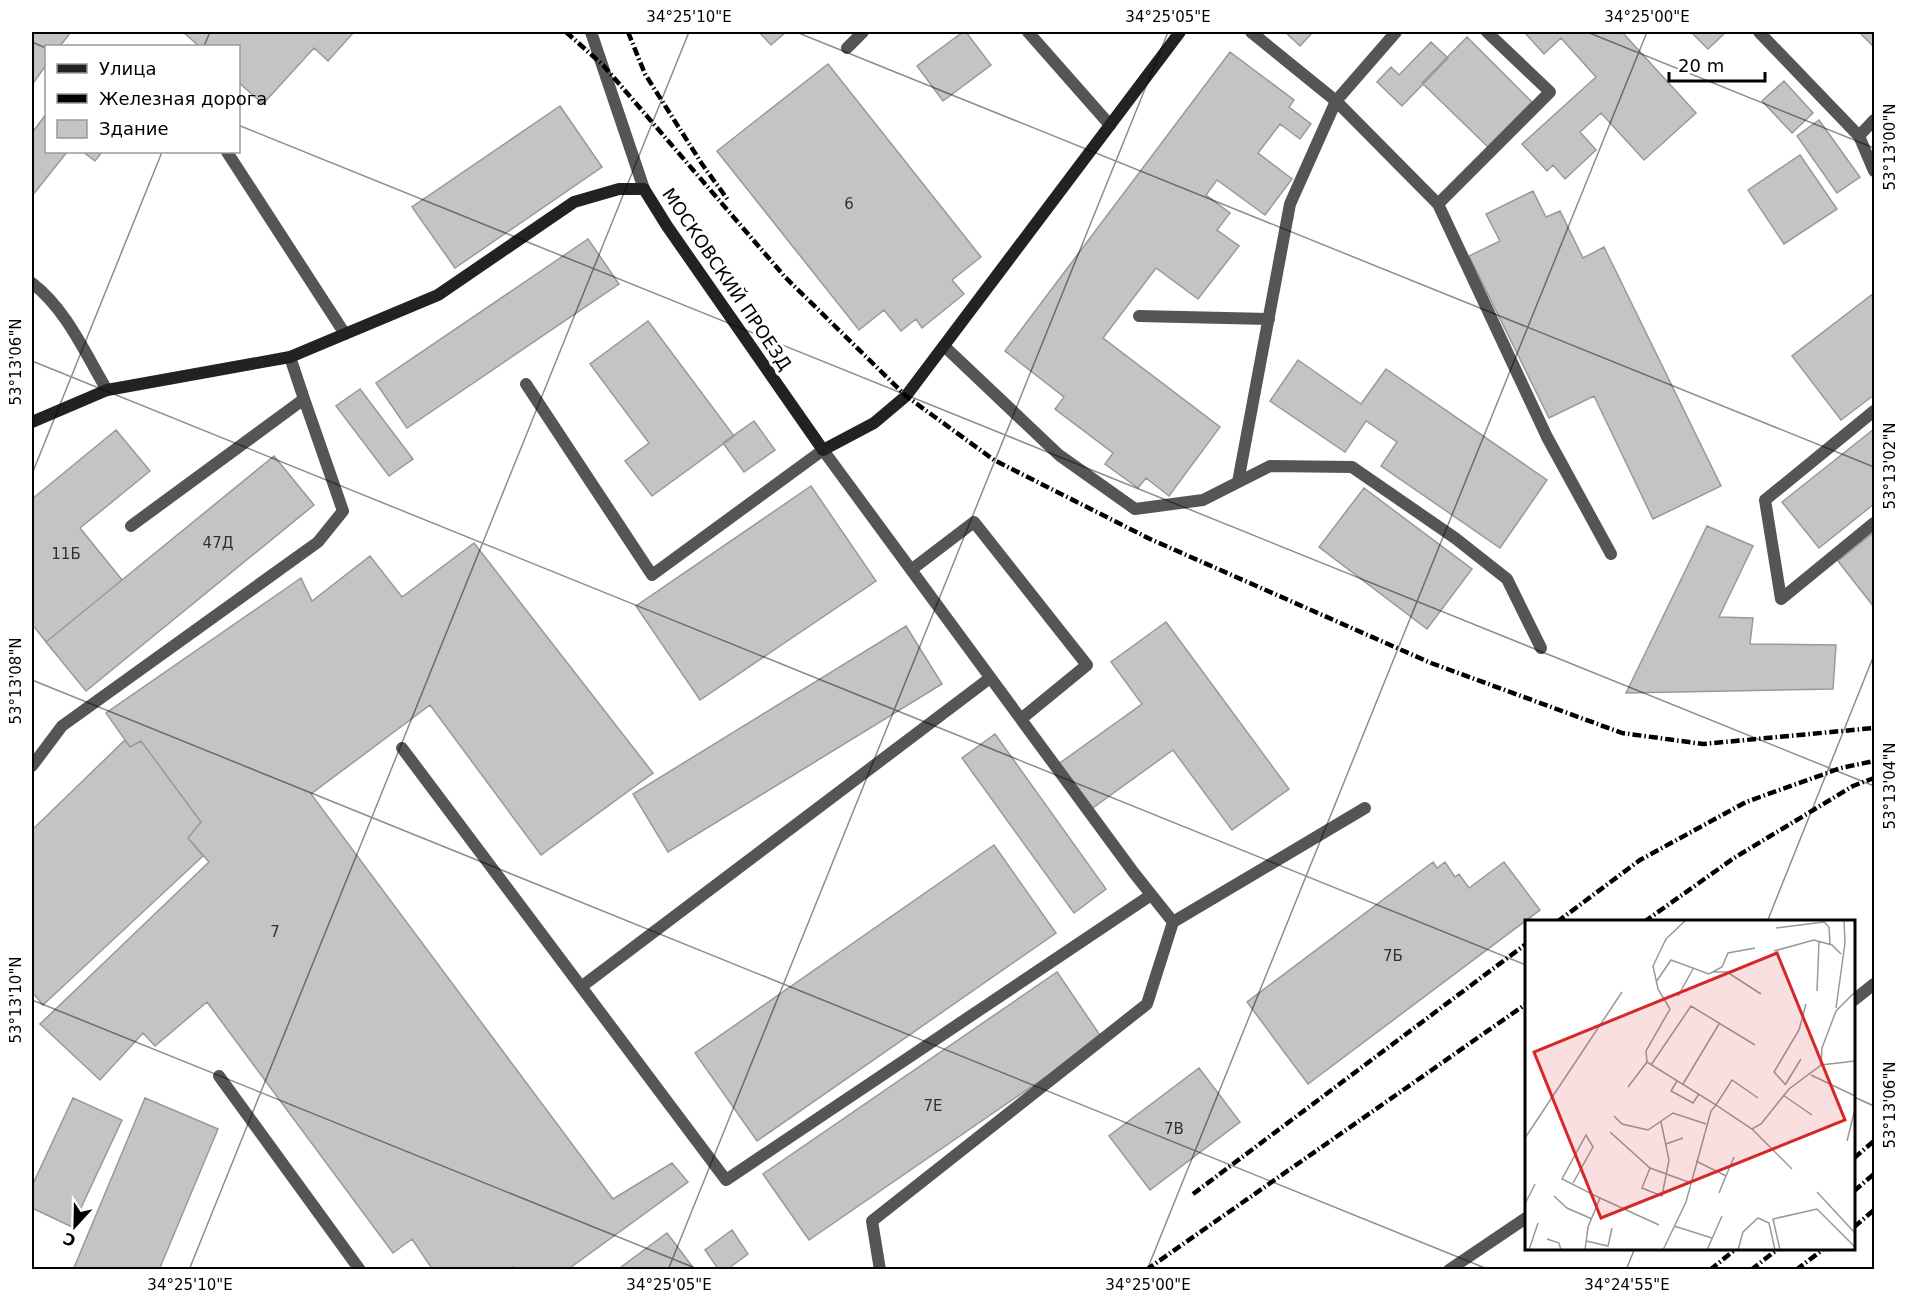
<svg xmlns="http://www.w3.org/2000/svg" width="1906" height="1301" font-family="'DejaVu Sans',sans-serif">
<rect width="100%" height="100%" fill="#fff"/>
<path fill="#c4c4c4" stroke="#999" stroke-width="1.5" d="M32,32h39l-11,14h-14v19l-14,20z
M183,32h171l-26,29 -14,-13 -51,56 -25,-22v-36h-39z
M759,32h27l-15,13z
M963,32h3l25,33 -48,36 -26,-35z
M1285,32h28l-13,14z
M1524,32h98l74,81 -52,47 -43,-47 -21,19 16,18 -31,29 -12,-14 -6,6 -25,-27 74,-67 -35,-39 -17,16z
M1691,32h35l-18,17z
M1859,32h15v15z
M1467,37l65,65 -44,45 -66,-64z
M1431,42l17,16 -46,48 -25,-24 14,-15 8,8z
M1230,52l64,48 -5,7 22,17 -11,15 -20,-15 -22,29 34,26 -27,36 -48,-35 -11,15 24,18 -13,17 22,16 -41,53 -42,-31 -53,70 117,89 -51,69 -23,-18 -8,10 -33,-24 8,-11 -58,-44 9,-12 -59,-46z
M828,64l153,193 -29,23 12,14 -42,34 -6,-9 -15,12 -17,-21 -25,20 -142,-179z
M1784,81l29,32 -21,20 -30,-32z
M560,106l42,61 -147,101 -43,-61z
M46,114v38h21l-35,44v-63z
M1819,120l41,57 -23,16 -40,-57z
M83,152h19l-7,9z
M1800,155l37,54 -53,35 -36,-54z
M1533,191l13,26 14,-6 23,47 21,-11 117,239 -68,33 -59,-123 -45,22 -80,-162 31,-15 -14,-27z
M588,239l31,45 -212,144 -31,-45z
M1874,293v102l-33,25 -49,-64z
M648,321l86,115 -82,60 -27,-35 24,-18 -59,-79z
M1298,360l63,44 25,-35 161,111 -47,68 -119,-82 16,-24 -31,-21 -21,31 -75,-51z
M360,389l53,70 -24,17 -53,-70z
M754,421l21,29 -31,22 -21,-29z
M1874,429v75l-55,44 -37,-46z
M116,430l34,41 -70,57 42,52 -76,62 -14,-18v-125z
M274,456l40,49 -228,186 -40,-49z
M811,486l65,95 -176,119 -64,-94z
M1364,488l108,81 -45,60 -108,-82z
M1707,526l46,20 -34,71 34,1 -3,26 86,1 -3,44 -207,4z
M1874,532v75l-36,-46z
M474,543l179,230 -112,82 -111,-150 -119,89 302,405 59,-36 16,19 -121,88h-53l-1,-3 -4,3h-76l-21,-31 -19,14 -186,-251 -52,44 -12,-13 -43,47 -60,-56 169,-162 -21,-24 13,-16 -60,-81 -11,6 -24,-34 195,-135 11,23 58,-45 32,41z
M1166,622l123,167 -57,41 -59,-80 -83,60 -33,-45 85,-61 -31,-42z
M906,626l36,58 -274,168 -35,-58z
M995,734l111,155 -32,24 -112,-155z
M125,740l5,7 11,-6 60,81 -13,16 15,18 -160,149 -11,-13v-162z
M994,845l62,88 -299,208 -62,-88z
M1433,862l4,6 8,-6 10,15 4,-3 10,14 35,-26 36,48 -232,174 -61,-82z
M1057,972l45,66 -293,202 -46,-66z
M1199,1068l41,54 -90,68 -41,-54z
M73,1098l49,22 -50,107 -40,-19v-22z
M145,1098l73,31 -59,141h-86z
M732,1230l16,24 -22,16h-7l-14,-20z
M667,1233l28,37h-78z"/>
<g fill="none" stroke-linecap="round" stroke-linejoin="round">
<path stroke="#555" stroke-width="12" d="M591,32l53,157
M1028,32l82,93
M1251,32l85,69 102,103 109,233 64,117
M1759,32l100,104
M847,48l16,-16
M1874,120l-15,16 15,35
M227,152l118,182
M1438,204l112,-112 -63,-60
M32,283c34,26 53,70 75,107
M1139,316l130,3
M944,346l115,109 76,54 68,-9 67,-34 82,1 103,71 52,41 34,69
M526,384l126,191 171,-125 311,423 39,49 192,-114
M1874,411l-109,89 16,99 93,-76
M1238,482l52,-278 46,-103 60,-69
M131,526l173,-127 -14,-42
M911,570l63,-48 113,143 -66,54
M402,748l324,432 425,-285
M32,766l30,-40 256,-184 25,-31 -39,-112
M581,987l409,-309
M1854,1000l20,-16
M219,1076l141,194
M880,1270l-8,-49 275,-217 26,-82
M1449,1270l77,-52"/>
<path stroke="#222" stroke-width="12" d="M32,422l75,-32 183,-33 148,-62 136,-93 45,-13h25l23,37 156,224 51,-27 32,-27 274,-364"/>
<path stroke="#000" stroke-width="4.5" stroke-dasharray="9 3 1.5 3" stroke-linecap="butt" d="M566,32l37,33 182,212 121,119 88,64 156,79 281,124 191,70 81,11 171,-16
M628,32l17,42 57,90 26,36
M1557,922l83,-62 106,-58 95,-34 33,-7
M1644,922l90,-64 119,-72 21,-8
M1854,1158l20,-17
M1854,1191l20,-17
M1193,1194l333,-250
M1854,1227l20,-17
M1146,1270l380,-266
M1710,1270l27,-22
M1751,1270l28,-22
M1796,1270l29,-22"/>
</g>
<path fill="none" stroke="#000" stroke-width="1.5" stroke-opacity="0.45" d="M796,32l1078,435M1587,32l287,116M32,42l14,6M204,46l6,-14M238,125l1636,661M32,361l1494,604M32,474l130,-322M32,680l1458,590M1767,922l107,-267M32,1000l668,270M1854,1097l20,9M189,1270l500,-1238M668,1270l500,-1238M1147,1270l500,-1238M1626,1270l9,-22"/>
<g text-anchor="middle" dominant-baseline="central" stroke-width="6" stroke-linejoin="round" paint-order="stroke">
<g font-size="15" fill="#313131">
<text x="849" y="204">6</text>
<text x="218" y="543">47Д</text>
<text x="66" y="554">11Б</text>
<text x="275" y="932">7</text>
<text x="1393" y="956">7Б</text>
<text x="933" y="1106">7Е</text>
<text x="1174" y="1129">7В</text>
</g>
<g font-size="18" fill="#000" stroke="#fff">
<text transform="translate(727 279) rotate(56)">МОСКОВСКИЙ ПРОЕЗД</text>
</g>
</g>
<g transform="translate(1525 920)">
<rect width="330" height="330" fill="#fff"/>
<path fill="none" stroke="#999" stroke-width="1.5" d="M251,8l48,-6 5,5 1,17M249,31l40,-11 18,5 9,9M188,52h14l34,22M131,62l15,-22 38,14 13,-7 6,-14 27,-5M292,71l2,-50M153,76l15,-27M311,88l9,-65 -1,-23M122,142l-1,-11 24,-42 -12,-20 -5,-23 13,-27 20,-19M126,145l40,-59 64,39M296,145l34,-4M286,155l44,21M152,161l-6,10 22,12 6,-9M158,164l36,-60M260,164l-11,-12 25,-42 7,-26M260,165l16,-26M103,167l19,-25 69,43 16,-25 26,18M258,175l29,20M89,196l8,8 26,6 25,-17 33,11M227,209l40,40M85,212l40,36 41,15M0,218l97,-146M322,221l8,-32M141,224l17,-6M171,241l30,15 8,-19M125,248l-8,20 20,8 7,-36 -8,-38M48,263l20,-36 -7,-12 -24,44 38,19 -12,29 -3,23M292,272l38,41M194,273l7,-17M29,276l13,12 25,11M75,278l59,27M0,284l10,-20M149,306l38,12M22,319l12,4 2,7M61,321l22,5 4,-18M4,330l9,-27M138,330l23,-48 25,-91 5,-6 36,24 9,-5 28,-35 32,-24 1,-17 14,-37 19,-19M182,330l15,-34M213,330l5,-18 15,-14 11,5 6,27M255,330l-7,-31 44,-10 38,38"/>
<path fill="#d62828" fill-opacity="0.15" stroke="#d62828" stroke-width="3" d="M252,33l68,167 -244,98 -67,-166z"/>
<rect width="330" height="330" fill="none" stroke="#000" stroke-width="3"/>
</g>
<rect width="1906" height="1301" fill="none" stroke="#ffffff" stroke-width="66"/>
<rect x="45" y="45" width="195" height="108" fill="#ffffff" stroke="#999999" stroke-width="1.5"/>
<rect x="57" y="64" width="30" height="9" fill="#222222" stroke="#999999" stroke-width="1.5"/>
<text x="99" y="75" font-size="18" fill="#000000">Улица</text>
<rect x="57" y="94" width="30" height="9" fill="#000000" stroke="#999999" stroke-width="1.5"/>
<text x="99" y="105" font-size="18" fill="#000000">Железная дорога</text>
<rect x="57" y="120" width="30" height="18" fill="#c4c4c4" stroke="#999999" stroke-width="1.5"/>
<text x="99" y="135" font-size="18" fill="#000000">Здание</text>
<g transform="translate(75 1226) rotate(202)" stroke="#ffffff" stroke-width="4.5" paint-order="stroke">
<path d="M0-4.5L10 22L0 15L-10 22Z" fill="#000000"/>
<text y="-9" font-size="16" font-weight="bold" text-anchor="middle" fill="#000000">С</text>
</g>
<path d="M1669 72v9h96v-9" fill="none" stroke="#000000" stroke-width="3"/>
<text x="1678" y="72" font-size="18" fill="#000000" stroke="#ffffff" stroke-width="4.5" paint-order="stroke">20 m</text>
<rect x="33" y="33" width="1840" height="1235" fill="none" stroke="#000" stroke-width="2"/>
<g font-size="15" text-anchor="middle" fill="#000">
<text x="689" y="22">34°25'10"E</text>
<text x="1168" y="22">34°25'05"E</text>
<text x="1647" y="22">34°25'00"E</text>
<text transform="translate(1890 147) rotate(-90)" y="5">53°13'00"N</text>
<text transform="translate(16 362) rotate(-90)" y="5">53°13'06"N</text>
<text transform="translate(1890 466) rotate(-90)" y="5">53°13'02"N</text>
<text transform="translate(16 681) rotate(-90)" y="5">53°13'08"N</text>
<text transform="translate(1890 786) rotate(-90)" y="5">53°13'04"N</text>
<text transform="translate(16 1000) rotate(-90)" y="5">53°13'10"N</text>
<text transform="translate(1890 1105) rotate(-90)" y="5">53°13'06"N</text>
<text x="190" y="1290">34°25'10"E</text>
<text x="669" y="1290">34°25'05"E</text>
<text x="1148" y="1290">34°25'00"E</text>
<text x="1627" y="1290">34°24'55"E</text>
</g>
</svg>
